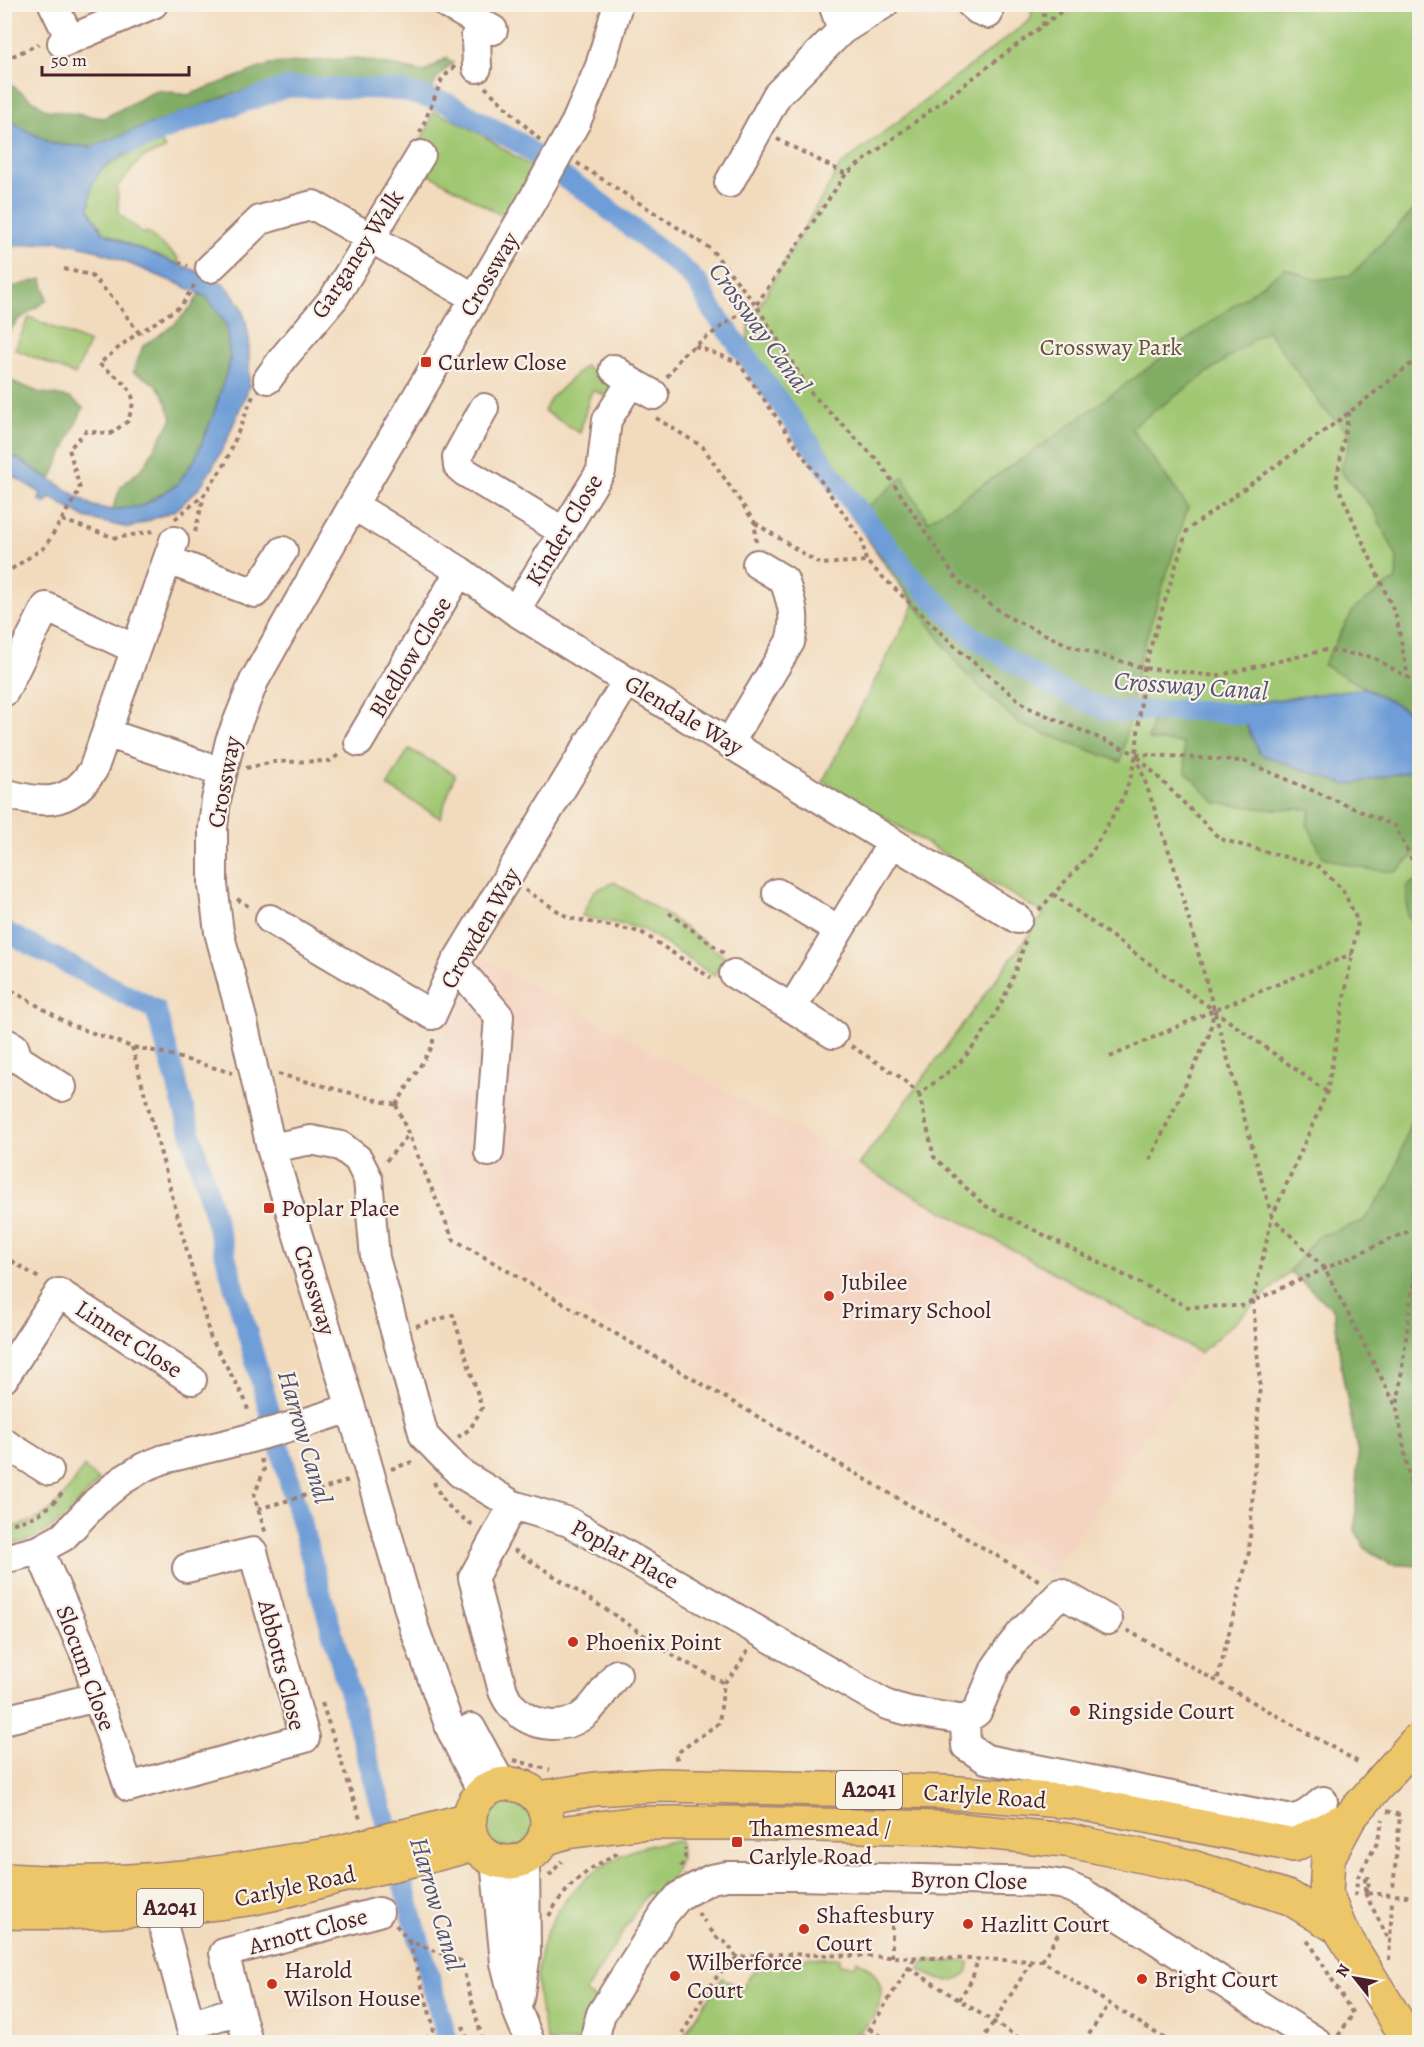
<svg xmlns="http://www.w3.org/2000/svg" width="1424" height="2047" font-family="Alegreya,serif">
<rect width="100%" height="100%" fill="#f7f3e8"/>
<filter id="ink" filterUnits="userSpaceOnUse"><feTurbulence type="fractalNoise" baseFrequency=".0167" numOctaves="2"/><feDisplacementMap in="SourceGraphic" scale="12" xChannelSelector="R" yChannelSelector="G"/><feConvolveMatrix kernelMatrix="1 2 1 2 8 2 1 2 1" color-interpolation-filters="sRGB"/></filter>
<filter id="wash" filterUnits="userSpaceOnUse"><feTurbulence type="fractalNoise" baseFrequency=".008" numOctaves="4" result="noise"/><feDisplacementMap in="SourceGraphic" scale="24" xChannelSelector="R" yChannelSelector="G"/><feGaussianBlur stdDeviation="1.35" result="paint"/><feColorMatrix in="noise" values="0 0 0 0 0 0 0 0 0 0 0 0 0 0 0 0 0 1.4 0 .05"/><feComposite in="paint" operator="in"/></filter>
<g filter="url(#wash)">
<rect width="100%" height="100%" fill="#f2dbbd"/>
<path fill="#f4d3c0" d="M480,956l720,397 -149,223 -590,-337 -46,-146 29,-51 3,-30z"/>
<path fill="#a0c772" stroke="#75734e" stroke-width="1.5" d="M1032,5h387v1561l-29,-2 -25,-16 -10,-18 3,-76 -16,-82 -8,-62 -44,-38 -90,81 -341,-188 185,-251 -221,-133 91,-176 -168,-239 3,-43 91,-157 191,-147z
M433,112c36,11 69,36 101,57l-28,49 -84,-48 -5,-23 10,-18z
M161,142l5,7 -24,9 -25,29 2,27 25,20 3,-2 32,27 -2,5 -45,-18 -29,-14 -14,-23 3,-25 10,-15 23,-14z
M29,317l60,26 -14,32 -60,-26z
M585,366l20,13 6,8 -3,10 -15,-7 -4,8 -9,35 -36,-22 7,-13z
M409,749l46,25 -15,44 -53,-32z
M614,882l56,35 55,40 -11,19 -71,-47 -61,-13 12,-25z
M84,1467l15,14 -34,37 -19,13 -11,7 -30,8v-19c42,-3 58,-28 79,-60z
M486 1826a23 23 0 1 1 46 0a23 23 0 1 1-46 0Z
M680,1841l1,16 -7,18 -14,24 -12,-7 -63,100 11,8 -12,42h-36c-7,-25 -14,-55 -9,-82 12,-67 74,-117 141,-119z
M784,1957l55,1v6l16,2 2,-6c44,24 22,67 -16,82h-157l2,-10 36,-55 19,13c9,-18 22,-29 43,-33z
M925,1960l44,2 -1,9c-16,17 -32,9 -49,-2z"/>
<path fill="#80ac64" stroke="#656648" stroke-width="1.5" d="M356,58l68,14 23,-14 6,5 -15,14 -9,18 -43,-13 -95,-3 -59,15 -141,53 -39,-3 -36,-19 -11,-19v-32l2,-1 3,11 37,26 57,8 53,-28 31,5 83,-31z
M1415,209h4v508l-96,-52 31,-56 42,-30 1,-21 -22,-46 -35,-42 12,-34 -28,-27 -57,-79 -136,98 57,79 -48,150 -19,105 -102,-38 -57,-54 -108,-151 49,-42 25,44 113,-75 244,-178 31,12 35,-5z
M42,279l5,21 -30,21 -12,17v-49z
M199,294l8,3 19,28 4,36 -17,55 -18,43 -18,26 -35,21 -30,4 9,-23 23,-21 28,-47c-9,-28 -11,-35 -39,-47l10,-26 32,-22 17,-18z
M4,378l34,14 32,6 13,10 -32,71 -46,-28z
M1156,704l81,1 23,49 87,31 72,-16v80l-21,22c-27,1 -50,-6 -75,-14l-16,-33 4,-15h-46l-49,-6 -30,-31 -3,-29 -35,-3z
M1419,879v55l-12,-19v-29z
M1419,1095v471l-29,-2 -25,-16 -10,-18 3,-76 -16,-82 -8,-62 -44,-39 27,-34 46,-16 28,-38z"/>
<path fill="#6e9dd7" stroke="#5c5e81" stroke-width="1.5" d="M4,106l12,19 36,19 39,3 62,-24 8,19 -36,13 -23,14 -10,15 -3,25 14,23 29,14 82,32 14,10 13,18 5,16 3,18v47l-24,57 -13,24 -13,20 -23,22 -47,18 -44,-10 -35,-21 -5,7 -6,-4 2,-7 -36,-22v-20l88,55 19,4 30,-4 35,-21 18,-26 18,-43 17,-55 -4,-36 -19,-28 -26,-12 -90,-37 -33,-7 -44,5 -9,4z
M1365,688l54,29v52l-72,16 -87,-31 -23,-49z"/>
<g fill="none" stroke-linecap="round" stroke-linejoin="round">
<path stroke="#6e9dd7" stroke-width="21" d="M130,144l47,-19 111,-38 91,2 24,2 44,12 74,41 46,36 20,12 100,80 12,13 13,24 140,193 60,75 57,57 80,51 57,25 13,2 71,-2 78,6
M4,931l152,79 292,1032"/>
</g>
</g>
<g filter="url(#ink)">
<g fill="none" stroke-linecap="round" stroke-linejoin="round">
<defs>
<path id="minor" d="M53,4l17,35
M447,4l46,26
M971,4l7,6 10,4
M842,30l42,-26
M62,43l91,-39
M477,68l-1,-33 5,-12
M576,122l24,-56 18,-62
M729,183l48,-88 65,-65 -9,-26
M210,268l50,-48 53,-15 162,93
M268,379l16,-22 50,-59 87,-143
M631,382l23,13
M484,408l-27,49 1,9 7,6 99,60
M353,505l107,66 55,40 112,70 391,238
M168,560l87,33 28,-42
M515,611l86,-140 6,-51 24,-38 -17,-13
M4,692l42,-85 89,42
M106,733l116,39
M359,742l101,-171
M730,742l60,-100c7,-24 2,-39 -6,-62l-27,-16
M4,793c38,11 65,14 89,-23l81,-229
M777,893l62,37
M270,919l162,96 23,-51 172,-283
M455,964l44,52 -10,136
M734,974l58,34
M833,1034l-41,-26 100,-165
M4,1042l10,5 4,12 44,28
M271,1148l40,-8 30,6 17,13 10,20 7,79 49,178 36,37 53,32 56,17 318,183 22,6 56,9 12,-8 19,-45 14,-20 12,-15 39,-39 47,27
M4,1378l55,-85 133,87
M307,1422l44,-14
M4,1443l45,28
M513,1505l-40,73 30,113c3,6 5,12 10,16 19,21 54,25 75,4 11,-11 19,-25 29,-37
M39,1550l48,109 10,38 32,90 176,-49 -52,-186 -66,16
M4,1559l35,-9 24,-13 33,-35 25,-21 23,-14 20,-8 79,-19
M4,1720l93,-23
M965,1720l1,26 20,13 301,60c16,1 25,-9 36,-18
M471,1728l31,57
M483,1794l-32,-64 -36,-100 -64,-222 -80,-260 -28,-126 -24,-90 -6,-47v-57l3,-28 14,-59 24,-60 99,-176 179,-304
M495,1860l10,103 12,47 13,32
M159,1910l36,132
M519,1999l7,-45 -1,-95
M239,2010l9,32
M190,2025l49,-15 -15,-57 155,-41
M595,2042l2,-14 4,-14 63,-100 15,-18 32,-17 16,-3h69l248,6 20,3 19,8 234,149"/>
<path id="major" d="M469 1823a39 39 0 1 1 78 0a39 39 0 1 1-78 0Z
M539,1798l56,-9 65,-4 286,7 129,10 219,43 56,-28
M408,1835l62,-16
M544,1839l22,-7 72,-9h96l206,5 126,12 123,26 101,32 50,31
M417,1859l58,-15
M4,1880c60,4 119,3 179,-3 50,-5 99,-15 149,-23
M4,1912c83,2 163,-1 244,-13 29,-5 57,-14 85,-21
M1340,1929l-14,-35 2,-36 22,-41"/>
</defs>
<use href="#minor" stroke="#9e7d74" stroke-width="32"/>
<use href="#major" stroke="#9e7d74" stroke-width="36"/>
<path stroke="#9e7d74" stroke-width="4" stroke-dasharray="4.5 4.5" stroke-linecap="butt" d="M1043,26l2,-22
M4,60l35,-16
M485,87l55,53
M420,133l22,-54 13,-13
M777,139l69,35
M577,163l134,86 45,56 56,89 68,69 77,117 51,37 62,29 74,22 72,8 110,-26 46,7 48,27
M178,262l10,4
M64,269l27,6 23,24 25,34
M695,346l43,16 124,178 4,21
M667,377l15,-22 60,-43 14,-7 90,-131 225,-170
M1349,412l-13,70 60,134 12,61
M656,418l47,29 52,76 1,19
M175,519l29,-24 21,-31 28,-68
M62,520l54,18 37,-7
M755,523l65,41 46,-3 94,90 67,56 109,47 108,7 151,65 25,50
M195,532l9,-36
M4,574l41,-27 35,-58 -11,-40 17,-18 24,3 18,-13c2,-6 4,-13 5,-19 0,-17 -22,-29 -34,-38l29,-24 53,-34 14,-22
M1136,755l37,108 99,354 -19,84 7,82 -11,169 -32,129
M1138,757l82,82 98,27 25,24 15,32 -31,170 -55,125 53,52 72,139
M246,768l28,-6 56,-1 10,-7
M525,890l44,28 72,14 70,46
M1053,894l274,198
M237,899l14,9
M1039,910l53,-58 31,-54 8,-22 5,-22 8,-86 43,-138 151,-109 82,-64
M669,913l56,41
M4,986l67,39 61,22 28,5 72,21
M851,1046l49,31 19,17c13,-10 28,-20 40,-31 32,-33 54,-78 66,-122
M132,1047l78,289 35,64 4,14
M1110,1057l104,-47 138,-56
M278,1074l118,31
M919,1094l15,63 50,48 204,102 54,-1 178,-80
M396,1105l57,134 587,342
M396,1105l37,-60v-9
M1150,1160l59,-125 5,-24
M386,1161l23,-27
M1420,1229l-23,179 16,91 7,23
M4,1256l38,24
M416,1326l37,-11 29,93 -12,21 -12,8
M261,1459l3,11 -10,26 12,38
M391,1469l24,-8
M434,1482c8,21 22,33 41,44
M258,1509l52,-15 39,-14
M4,1524c24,-1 47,-14 60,-34
M514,1550l105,68 55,38 50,27
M1127,1630l231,132
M322,1703l39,119
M674,1758l4,-1 2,-6 39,-28 5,-40 12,-13 12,-20
M514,1760l36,10
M519,1768l16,4
M1387,1811l13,4 -7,74
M681,1867l4,-9v-10
M549,1876l13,-15
M1364,1891h5l-1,-13h-3
M1365,1893l25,49 2,-41
M1355,1896l3,-19 19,-34 6,-24
M698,1913l7,9
M549,1916c16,-30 41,-50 72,-64
M396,1925l13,16 52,20 22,81
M710,1929l9,11 8,3 11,16
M409,1941l25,87 -9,14
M1307,1941l4,4 42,69 -15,22
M892,1957v-37
M1042,1961l19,-32
M909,1968l116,74
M959,2000l13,-21 6,-20
M463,2026l5,16
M870,2029l21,13
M679,2042c6,-15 39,-74 53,-81 14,-8 35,-6 51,-7l259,7 128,81
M855,2042l11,-7 49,-77
M981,2042l51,-81
M1084,2042l25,-38
M1228,2042l4,-5"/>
<use href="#minor" stroke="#fff" stroke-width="28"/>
<use href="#major" stroke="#ecc669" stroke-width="33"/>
<defs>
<path id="minor-bridge" d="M532,201l44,-79
M243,1440l64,-18"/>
<path id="major-bridge" d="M1350,1817l70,-80
M332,1854l76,-19
M333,1878l84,-19
M1340,1929l70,113"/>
</defs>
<use href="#minor-bridge" stroke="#9e7d74" stroke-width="32" stroke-linecap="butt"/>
<use href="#major-bridge" stroke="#9e7d74" stroke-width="36" stroke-linecap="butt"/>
<path stroke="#9e7d74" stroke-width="4" stroke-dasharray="4.5 4.5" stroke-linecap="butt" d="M1365,1878v15l55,4
M1389,1960l1,-18"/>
<use href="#minor-bridge" stroke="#fff" stroke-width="28"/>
<use href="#major-bridge" stroke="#ecc669" stroke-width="33"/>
</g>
</g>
<g fill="#c8321e" stroke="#f7f3e8" stroke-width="2">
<rect x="420" y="356" width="12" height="12" rx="3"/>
<rect x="263" y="1202" width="12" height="12" rx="3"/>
<circle cx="829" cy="1296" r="6"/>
<circle cx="573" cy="1642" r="6"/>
<circle cx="1075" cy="1711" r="6"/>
<rect x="731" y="1836" width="12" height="12" rx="3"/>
<circle cx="968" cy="1924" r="6"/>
<circle cx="804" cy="1929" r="6"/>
<circle cx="675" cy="1976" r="6"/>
<circle cx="1142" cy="1979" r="6"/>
<circle cx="272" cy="1984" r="6"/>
</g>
<g text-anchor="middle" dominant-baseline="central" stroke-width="4.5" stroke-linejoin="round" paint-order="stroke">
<g fill="#f7f3e8" stroke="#7e5f64" stroke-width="1.5">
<rect x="836" y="1771" width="66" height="38" rx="4.5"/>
<rect x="137" y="1889" width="66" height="38" rx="4.5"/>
</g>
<g font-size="22" font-weight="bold" fill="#4a1f2b">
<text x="869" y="1790">A2041</text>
<text x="170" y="1908">A2041</text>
</g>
<g font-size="24" fill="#4a1f2b" stroke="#f7f3e8">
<text transform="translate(357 254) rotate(-57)">Garganey Walk</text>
<text transform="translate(489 274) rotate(-60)">Crossway</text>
<text transform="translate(564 530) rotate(-59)">Kinder Close</text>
<text transform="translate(410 657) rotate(-59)">Bledlow Close</text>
<text transform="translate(684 715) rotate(31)">Glendale Way</text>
<text transform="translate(224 782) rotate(-79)">Crossway</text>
<text transform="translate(480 928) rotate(-60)">Crowden Way</text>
<text transform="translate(315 1290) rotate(73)">Crossway</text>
<text transform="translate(129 1339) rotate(33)">Linnet Close</text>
<text transform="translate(625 1554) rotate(29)">Poplar Place</text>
<text transform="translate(282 1665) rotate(76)">Abbotts Close</text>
<text transform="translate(86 1668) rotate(70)">Slocum Close</text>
<text transform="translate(985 1796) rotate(4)">Carlyle Road</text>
<text transform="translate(969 1880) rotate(1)">Byron Close</text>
<text transform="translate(295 1886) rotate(-12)">Carlyle Road</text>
<text transform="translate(308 1931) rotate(-15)">Arnott Close</text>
</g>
<g font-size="24" fill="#645140" stroke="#f7f3e8">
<text x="1111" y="347">Crossway Park</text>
</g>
<g font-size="24" fill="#4a1f2b" stroke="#f7f3e8" text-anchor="start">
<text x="438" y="362">Curlew Close</text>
<text x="281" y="1208">Poplar Place</text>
<text x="841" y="1282">Jubilee<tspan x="841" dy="28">Primary School</tspan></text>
<text x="585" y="1642">Phoenix Point</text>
<text x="1087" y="1711">Ringside Court</text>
<text x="749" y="1828">Thamesmead /<tspan x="749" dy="28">Carlyle Road</tspan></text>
<text x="816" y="1915">Shaftesbury<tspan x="816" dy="28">Court</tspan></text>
<text x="980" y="1924">Hazlitt Court</text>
<text x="687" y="1962">Wilberforce<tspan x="687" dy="28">Court</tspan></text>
<text x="284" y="1970">Harold<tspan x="284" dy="28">Wilson House</tspan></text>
<text x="1154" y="1979">Bright Court</text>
</g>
<g font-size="26" font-style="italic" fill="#585170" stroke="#f7f3e8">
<text transform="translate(760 328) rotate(54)">Crossway Canal</text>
<text transform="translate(1191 686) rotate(4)">Crossway Canal</text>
<text transform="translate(305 1437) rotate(74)">Harrow Canal</text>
<text transform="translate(437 1904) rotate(74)">Harrow Canal</text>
</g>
</g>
<rect width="1424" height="2047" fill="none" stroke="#f7f3e8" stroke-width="24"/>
<g transform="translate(1355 1978) rotate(301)" stroke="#f7f3e8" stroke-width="4.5" paint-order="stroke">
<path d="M0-4.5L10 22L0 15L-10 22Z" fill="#4a1f2b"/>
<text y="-9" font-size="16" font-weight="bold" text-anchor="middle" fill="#4a1f2b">N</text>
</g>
<path d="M42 66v9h147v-9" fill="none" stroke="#4a1f2b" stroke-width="3"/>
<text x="51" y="66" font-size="18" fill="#4a1f2b" stroke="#f7f3e8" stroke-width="4.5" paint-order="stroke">50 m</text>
</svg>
